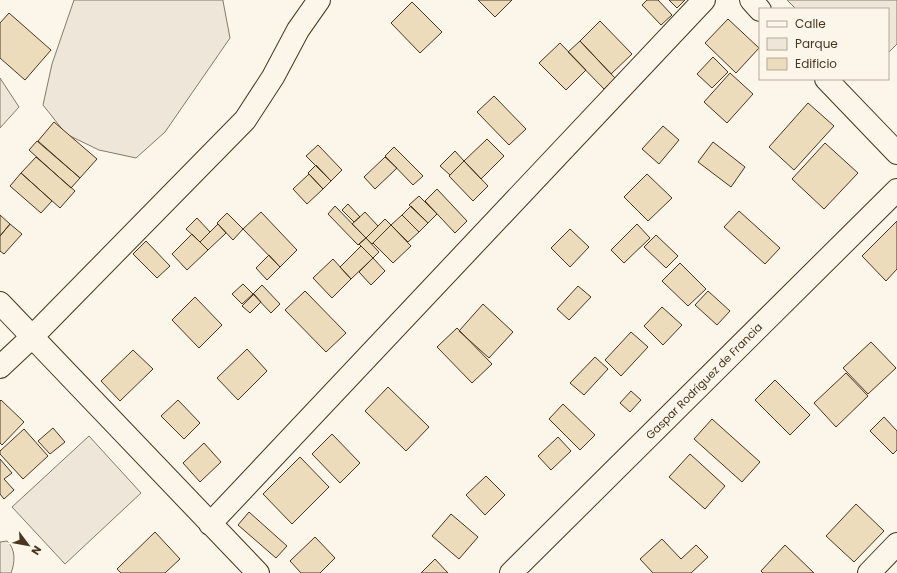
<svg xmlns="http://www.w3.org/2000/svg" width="897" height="573" font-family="Poppins,sans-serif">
<rect width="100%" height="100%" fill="#fbf6e9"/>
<path fill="#ede6d9" stroke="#887966" d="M74,0h149v1l7,37 -65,94 -29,26 -37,-8 -33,-16 -23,-29 9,-41z
M787,0h110v44l-9,9v-44h-92z
M0,78l19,29 -19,21z
M89,436l52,57 -76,71 -53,-57z
M7,541c9,8 8,22 4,32h-11v-31z"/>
<path fill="#ecdcbc" stroke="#4a3520" d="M478,0h34l-17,17z
M647,0h11l14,15 -11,10 -19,-20z
M669,0h16l-8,8z
M412,2l30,30 -22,21 -29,-30z
M9,13l42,37 -26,30 -25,-22v-35z
M728,19l31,29 -23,25 -31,-30z
M600,21l32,33 -21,20 -31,-33z
M580,41l35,37 -11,11 -36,-37z
M560,43l26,27 -20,20 -27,-27z
M713,57l15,15 -16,16 -15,-14z
M730,73l23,21 -26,29 -23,-21z
M494,96l32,33 -17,16 -32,-33z
M808,103l26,23 -40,44 -25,-23z
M54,122l43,37 -17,19 -42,-37z
M663,126l16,14 -20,24 -17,-15z
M487,139l17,17 -23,23 -17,-18z
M37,141l43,37 -9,10 -42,-38z
M713,142l32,25 -14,20 -33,-25z
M825,143l33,30 -34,36 -32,-30z
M318,145l24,25 -11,11 -25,-25z
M394,147l29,29 -10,9 -28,-29z
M455,151l9,10 -14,14 -10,-9z
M36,157l39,34 -15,17 -39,-35z
M385,157l12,11 -22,21 -11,-12z
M464,161l24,25 -15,15 -24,-25z
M316,165l15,16 -8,8 -15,-16z
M21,173l31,28 -11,12 -31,-27z
M309,174l14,15 -16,15 -14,-15z
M647,174l25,24 -24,23 -24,-24z
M437,189l30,32 -12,12 -30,-32z
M419,196l18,18 -9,9 -19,-18z
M348,204l12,13 -6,5 -12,-12z
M335,206l31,32 -8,7 -30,-31z
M411,206l17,17 -9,9 -17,-17z
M739,211l41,37 -15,16 -41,-37z
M261,212l36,38 -17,17 -37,-38z
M365,212l13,14 -12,12 -14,-14z
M227,213l16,16 -10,11 -16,-17z
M0,215l10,9 -10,12z
M402,215l17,17 -11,10 -17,-17z
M197,218l13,14 -10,10 -14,-13z
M385,219l6,6 -19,19 -6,-6z
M897,221v48l-11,12 -24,-25z
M10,224l12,10 -18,20 -4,-3v-15z
M218,224l8,9 -18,17 -8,-8z
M637,224l13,14 -26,25 -13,-13z
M391,225l20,21 -18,17 -20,-20z
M570,229l19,18 -19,20 -19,-19z
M192,234l16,16 -21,20 -15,-16z
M656,235l22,21 -12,12 -22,-21z
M366,238l13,14 -6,6 -14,-14z
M146,241l24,25 -13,12 -24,-24z
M361,246l12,12 -22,21 -11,-12z
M269,255l11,12 -13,13 -11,-12z
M373,258l12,13 -14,14 -12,-13z
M333,259l18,20 -19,19 -19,-20z
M680,263l26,26 -18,17 -26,-25z
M243,284l10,10 -11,10 -10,-10z
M262,285l18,19 -9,9 -18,-19z
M578,286l13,11 -22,23 -12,-11z
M305,291l41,42 -20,19 -41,-42z
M708,291l22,20 -13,14 -22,-20z
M254,294l7,8 -11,11 -8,-7z
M195,297l27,28 -23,23 -27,-28z
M483,304l30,28 -24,26 -30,-27z
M662,307l20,18 -19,20 -19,-19z
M457,328l35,36 -20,19 -35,-36z
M631,332l17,15 -27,29 -16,-16z
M871,342l25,26 -28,26 -25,-26z
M247,349l20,22 -29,29 -21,-22z
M133,350l20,19 -33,32 -19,-20z
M595,357l13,12 -24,26 -14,-12z
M846,373l22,23 -32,31 -22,-24z
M775,380l35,35 -20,20 -35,-35z
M388,387l41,40 -23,24 -41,-40z
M631,391l10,9 -11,12 -10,-9z
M1,400l23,22 -22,23 -2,-2v-42z
M178,400l22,23 -16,16 -23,-23z
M563,404l32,31 -15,15 -31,-31z
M884,417l13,14v19l-4,4 -23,-23z
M712,419l48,43 -18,20 -48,-43z
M53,428l12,14 -15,12 -12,-13z
M24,429l24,27 -25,23 -23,-25v-3z
M332,434l28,29 -20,20 -28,-29z
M558,437l13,14 -20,19 -13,-14z
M204,443l17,19 -21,20 -17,-19z
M690,454l35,32 -20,23 -36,-32z
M300,457l29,30 -37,37 -29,-30z
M0,459l12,14 -8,6 10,11 -10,9 -4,-5z
M486,476l19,19 -20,20 -19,-20z
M856,504l28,27 -30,31 -28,-26z
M249,512l38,34 -11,12 -38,-33z
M451,514l27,23 -19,22 -27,-23z
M155,532l25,27 -15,14h-44l-4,-4z
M315,537l20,21 -15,15h-19l-11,-12z
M662,539l19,20 15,-14 12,12 -17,16h-38l-13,-14z
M785,545l29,28h-51l-2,-2z
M435,559l13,14h-27z"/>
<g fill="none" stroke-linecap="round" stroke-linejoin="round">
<defs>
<path id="minor" d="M751,0l9,10
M826,79l71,74
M0,303l258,270
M0,367l32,-30 213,-217 28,-43 25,-47 21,-30
M210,524l494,-524
M511,573l386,-383
M869,573l28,-29"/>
</defs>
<use href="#minor" stroke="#4a3520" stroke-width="24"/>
<use href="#minor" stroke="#fbf6e9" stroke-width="22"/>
</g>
<g text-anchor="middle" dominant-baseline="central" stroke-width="3" stroke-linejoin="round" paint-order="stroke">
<g font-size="11" fill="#4a3520" stroke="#fbf6e9">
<text transform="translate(704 381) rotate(-45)">Gaspar Rodríguez de Francia</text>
</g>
</g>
<rect x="759" y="8" width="130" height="72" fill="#fbf6e9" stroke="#b4a999"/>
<rect x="767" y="21" width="20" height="6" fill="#fbf6e9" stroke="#b4a999"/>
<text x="795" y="28" font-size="12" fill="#4a3520">Calle</text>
<rect x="767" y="38" width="20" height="12" fill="#ede6d9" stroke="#b4a999"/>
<text x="795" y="48" font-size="12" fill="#4a3520">Parque</text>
<rect x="767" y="58" width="20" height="12" fill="#ecdcbc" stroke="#b4a999"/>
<text x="795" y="68" font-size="12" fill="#4a3520">Edificio</text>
<g transform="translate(28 545) rotate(122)" stroke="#fbf6e9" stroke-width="3" paint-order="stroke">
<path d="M0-3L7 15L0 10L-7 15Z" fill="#4a3520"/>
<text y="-6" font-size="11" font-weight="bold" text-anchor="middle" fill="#4a3520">N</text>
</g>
</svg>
